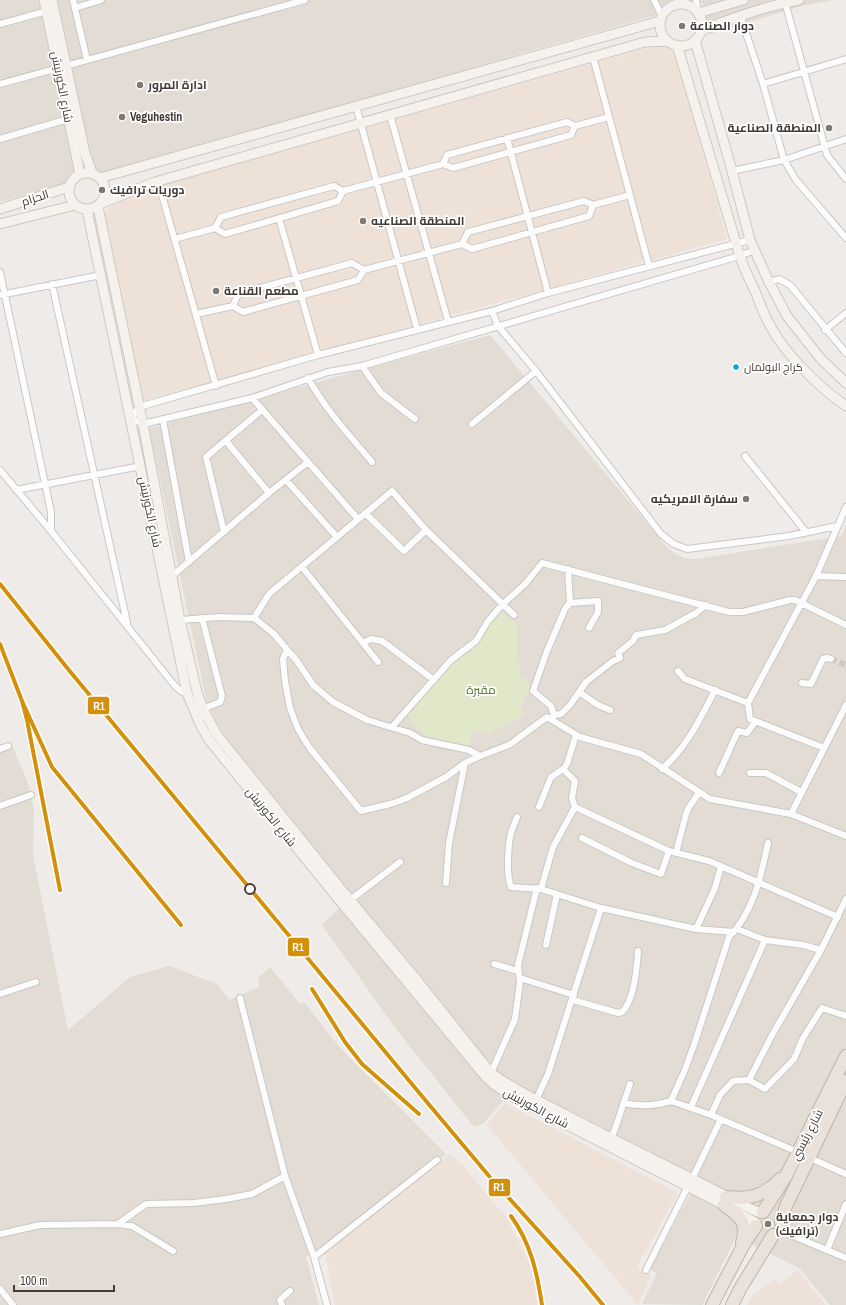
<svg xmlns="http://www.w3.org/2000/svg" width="846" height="1305" font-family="'Archivo Narrow',Cairo,sans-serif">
<rect width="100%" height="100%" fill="#eeebe8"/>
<path fill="#e2dcd5" d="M0,0h833l-32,6 -91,28 -8,-32 -702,200z
M490,335l176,211 9,8 10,4 12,1 144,-23 5,-11v780h-16l-31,-37 -63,-31 -34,68 -60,-1 15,-31 -7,-4 49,-92 -182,-92 -33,38 -10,4 -78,-98 -74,-104 30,-29 -127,-160 -9,-14 -10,-23 -57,-271z
M12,746l16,37 6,26 -1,46 35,175 62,-53 39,-11 48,18 12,16 30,-13 -1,-9 12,-11 30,37 4,-2 37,47 105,105 -140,103 13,48h-319v-558z"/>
<path fill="#ede1d8" d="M654,46h9l7,1 5,7 52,185 -585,162 -38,-181 2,-9 5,-5 34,-16z
M505,1103l173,90 -42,75 15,8 -13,29 -151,-180z
M450,1154l11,10 45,53 21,41 6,17 4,30h-202l-10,-52z
M797,1270l29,35h-79l4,-8 23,-18 5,6z"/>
<path fill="#e1e7c9" d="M501,612l16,12v38h3v15h6l-1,5 5,2 -1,10h-5l-2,15 3,3 -9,9 -2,-2 -6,6 -1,-1 -14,6v4l-20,-3 -4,16 -43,-11 -19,-20 42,-51 28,-22 11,-19z"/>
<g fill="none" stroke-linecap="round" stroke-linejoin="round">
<path stroke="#ccc8c4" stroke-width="6" stroke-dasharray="6 3" stroke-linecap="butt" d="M831,659l15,6"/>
<defs>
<path id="street" d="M73,0l14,60
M654,0l8,16
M696,0l2,13
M785,2l42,153 19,24
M75,8l26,-8
M740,15l23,69 21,76 12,20 50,58
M0,24l47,-13
M593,57l56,209
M0,84l305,-84
M763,84l83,-25
M356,106l61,223
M390,115l58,206
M507,138l41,155
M0,139l68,-20
M443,164l4,-9 120,-33 8,4 34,-9
M732,171l52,-11 62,-21
M158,181l58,205
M279,218l39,137
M215,228l10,6 113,-33 5,-10
M175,239l40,-11 6,-11 113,-31 9,5 100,-27 10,4 118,-33 4,-9
M750,240l-202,53 -56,18 -174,44 -179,52 -8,11 12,6 109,-26 76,-26 34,-6 377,-110 16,-6
M462,244l6,-12 116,-31 9,4 37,-10
M352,263l12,7 -6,10 -115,32 -10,-6 5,-12z
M364,270l98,-26 10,5 117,-33 4,-11
M0,272l51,240v19
M769,282l10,-3 11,6 56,68
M52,284l76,343
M0,295l101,-20
M492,311l6,15 38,45 125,163 13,10 13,5 102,-13 48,-10
M196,314l37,-8
M825,330l21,-17
M362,366l19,27 34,26
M308,378c17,31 42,58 64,84
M252,398l106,121
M163,420l26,142
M472,424l64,-53
M226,441l43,52
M745,456l61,76
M0,470l51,61 124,155 6,5 8,2
M286,480l51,57
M16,490l125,-24
M365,513l39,38 22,-21
M224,532l-18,-75 56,-47
M302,567l76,95
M172,576l97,-83 39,-31
M816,576l30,1
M570,603l28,-2v11l-9,16
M202,618l20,78 -2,6 -17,7
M254,618l15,-24 123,-103 34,39 88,85
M180,620l40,-3 34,1 19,15 24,28 16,24 20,17 34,18 43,13 12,7 47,10 11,6
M363,643l8,-4 11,2 52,39
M287,650l-4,9 2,22 5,27 8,21 11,18 52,64 33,-8 13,-5 39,-21 19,-14 15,-7 29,-11 38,-28 33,20 61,17 69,45 81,15 55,22
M678,671l7,8 63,24
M802,683l9,1 12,-25 4,-1 4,1
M579,692l19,13 12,5
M554,715l7,-1 9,-9 16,-23 27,-21 7,-3 -2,-5 15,-12 3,-6 29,-5 31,-17 10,-8
M553,717l1,-2 -3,-9 -18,-15 14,-40 18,-42 5,-6 -2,-34
M392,727l59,-67 25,-19 12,-20 14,-16 24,-22 16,-20 187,49h14l47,-12h5l51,25
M824,748l-74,-29 -2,-16 68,-127 30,-69
M0,749l8,-3
M563,769l12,12 -3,17 3,9 94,44 40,10 129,56
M662,769c25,-22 38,-50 53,-79
M719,773l19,-42 9,2 8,-11
M750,773h16l35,19
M0,806l31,-11
M539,807l12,-30 12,-8 4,-5 9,-29
M791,814l55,-109
M517,817c-2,5 -4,10 -6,16 -3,12 -5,42 0,54l30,2 60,19 95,21 38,3
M582,838l50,25 29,11 8,-23
M676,853l10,-39 3,-7 10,-14
M446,883l3,-40 16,-80
M541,889l12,-42 22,-40
M350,900l50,-38
M696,929l19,-41 6,-22
M737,929l28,11 38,5 18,5
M546,945l11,-51
M494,964l24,7
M520,978l54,17
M0,994l36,-12
M240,998l45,178 29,81 13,48
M573,1000l45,13 4,-1c12,-11 15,-45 16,-61
M491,1073l24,-54 5,-37 -2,-17 19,-77
M749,1080l16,9 29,-30 9,-21 19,-30 24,8
M536,1100l12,-26 53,-166
M671,1101l13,-29 10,-27 35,-108c25,-25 32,-62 39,-94
M624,1103c12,3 23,3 35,1 6,-1 10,-4 15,-2l37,13 87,37
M691,1107l74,-167
M711,1115l9,-20 13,-14 16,-1 22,-43 50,-87 25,-51
M611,1139l5,-13 14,-42
M810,1158l36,16
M692,1179l29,-60
M118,1224l14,2 41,25
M779,1230l67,28
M0,1234l40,-9 78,-1 28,-20 48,-1 32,-4 26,-5 33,-18
M827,1250l19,-46
M314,1257l123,-97
M646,1270l42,-84
M0,1289l13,16
M282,1305l-2,-5 4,-4 6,-5"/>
<path id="secondary" d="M44,0l36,174
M52,0l33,153 7,20
M660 25a21 21 0 1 1 42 0a21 21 0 1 1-42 0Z
M698,13l45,-13
M700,31c32,-13 65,-25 99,-31
M695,40l37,131 18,69 19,42 18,34 33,42 26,25
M677,45l59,198c4,17 11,32 19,48 5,12 9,25 16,36 14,27 50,62 75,79
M69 191a18 18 0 1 1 36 0a18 18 0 1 1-36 0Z
M100,178l560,-157
M102,203l53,-21 490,-140 23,-1
M98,207l45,217 37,196 17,72 6,17 14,26 124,154 75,90 75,94c24,18 51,29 77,43 61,32 124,62 185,94l8,3
M0,209l69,-22
M87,210l100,483 13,31 9,16 131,161 145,175c14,14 30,22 47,31l192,98 32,18
M0,224l75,-19"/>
<path id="highway" d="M726,1197c23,3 38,-1 54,-18
M724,1205c16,11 24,17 18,38
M763,1212l23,-36 60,-120
M781,1222l5,-16 60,-125
M712,1305l33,-63 11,-16
M732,1305l8,-16 33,-54"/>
</defs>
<use href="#street" stroke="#cac7c4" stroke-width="8"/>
<use href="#secondary" stroke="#cec8c1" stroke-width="11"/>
<use href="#highway" stroke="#c4b3a5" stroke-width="14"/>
<use href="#street" stroke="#fcfcfc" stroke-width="6"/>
<use href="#secondary" stroke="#f5f2ee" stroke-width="9"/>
<use href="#highway" stroke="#eae2da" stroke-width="12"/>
<defs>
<path id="rail-1" d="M0,584l68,85 353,426 68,81 91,101 23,28
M0,644l22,57 5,19 33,170
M22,701l30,66 129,158
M312,989l33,53 17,22 57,50
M511,1216c20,28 26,56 31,89"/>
</defs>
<use href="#rail-1" stroke="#fff" stroke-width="7"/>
<use href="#rail-1" stroke="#d3910b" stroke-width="4"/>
</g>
<g fill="#7f7974" stroke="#fff" stroke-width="1.5">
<circle cx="682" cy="26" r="4"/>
<circle cx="140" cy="85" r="4"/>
<circle cx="122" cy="117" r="4"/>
<circle cx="829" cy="128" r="4"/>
<circle cx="102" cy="190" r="4"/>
<circle cx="363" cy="221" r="4"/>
<circle cx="216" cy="291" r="4"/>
<circle cx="746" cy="499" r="4"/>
<circle cx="768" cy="1224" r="4"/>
</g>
<circle fill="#00a9ce" stroke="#fff" stroke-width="1.5" cx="736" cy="367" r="3.5"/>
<circle fill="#fff" stroke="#433b35" stroke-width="2" cx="250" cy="889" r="5"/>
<g text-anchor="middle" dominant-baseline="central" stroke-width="3.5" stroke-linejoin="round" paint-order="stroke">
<g font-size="11" fill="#433b35" stroke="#fff" text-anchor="start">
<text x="744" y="367">كراج البولمان</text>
</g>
<g font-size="12" font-weight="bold" fill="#433b35" stroke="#fff" text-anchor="start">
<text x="690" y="26">دوار الصناعة</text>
<text x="148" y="85">ادارة المرور</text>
<text x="130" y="117">Veguhestin</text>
<text x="821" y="128" text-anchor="end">المنطقة الصناعية</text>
<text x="110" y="190">دوريات ترافيك</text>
<text x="371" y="221">المنطقة الصناعيه</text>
<text x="224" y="291">مطعم القناعة</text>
<text x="738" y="499" text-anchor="end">سفارة الامريكيه</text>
<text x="776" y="1217">دوار جمعاية<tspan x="776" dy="14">(ترافيك)</tspan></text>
</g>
<g font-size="12" fill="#433b35" stroke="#fff">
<text transform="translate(62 87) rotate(79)">شارع الكورنيش</text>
<text transform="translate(35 198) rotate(-18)">الحزام</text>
<text transform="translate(150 512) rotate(78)">شارع الكورنيش</text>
<text transform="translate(271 817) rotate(51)">شارع الكورنيش</text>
<text transform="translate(536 1108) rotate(28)">شارع الكورنيش</text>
<text transform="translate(807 1135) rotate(-63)">شارع رئيسي</text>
</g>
<g font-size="12" fill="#53702d" stroke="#fff">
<text x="481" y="690">مقبرة</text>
</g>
</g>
<g stroke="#fff" stroke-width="1.5">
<rect x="87" y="696" width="23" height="19" rx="4" fill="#d3910b"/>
<rect x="287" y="937" width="23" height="20" rx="4" fill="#d3910b"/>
<rect x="488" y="1178" width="23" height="19" rx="4" fill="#d3910b"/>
</g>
<g font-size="11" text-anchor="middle" font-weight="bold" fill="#fff">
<text x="99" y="710">R1</text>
<text x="298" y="951">R1</text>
<text x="499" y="1191">R1</text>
</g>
<path d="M14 1285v6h100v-6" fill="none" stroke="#433b35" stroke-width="2"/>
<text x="20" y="1285" font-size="12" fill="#433b35" stroke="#ffffff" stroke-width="3" paint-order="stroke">100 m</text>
</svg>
